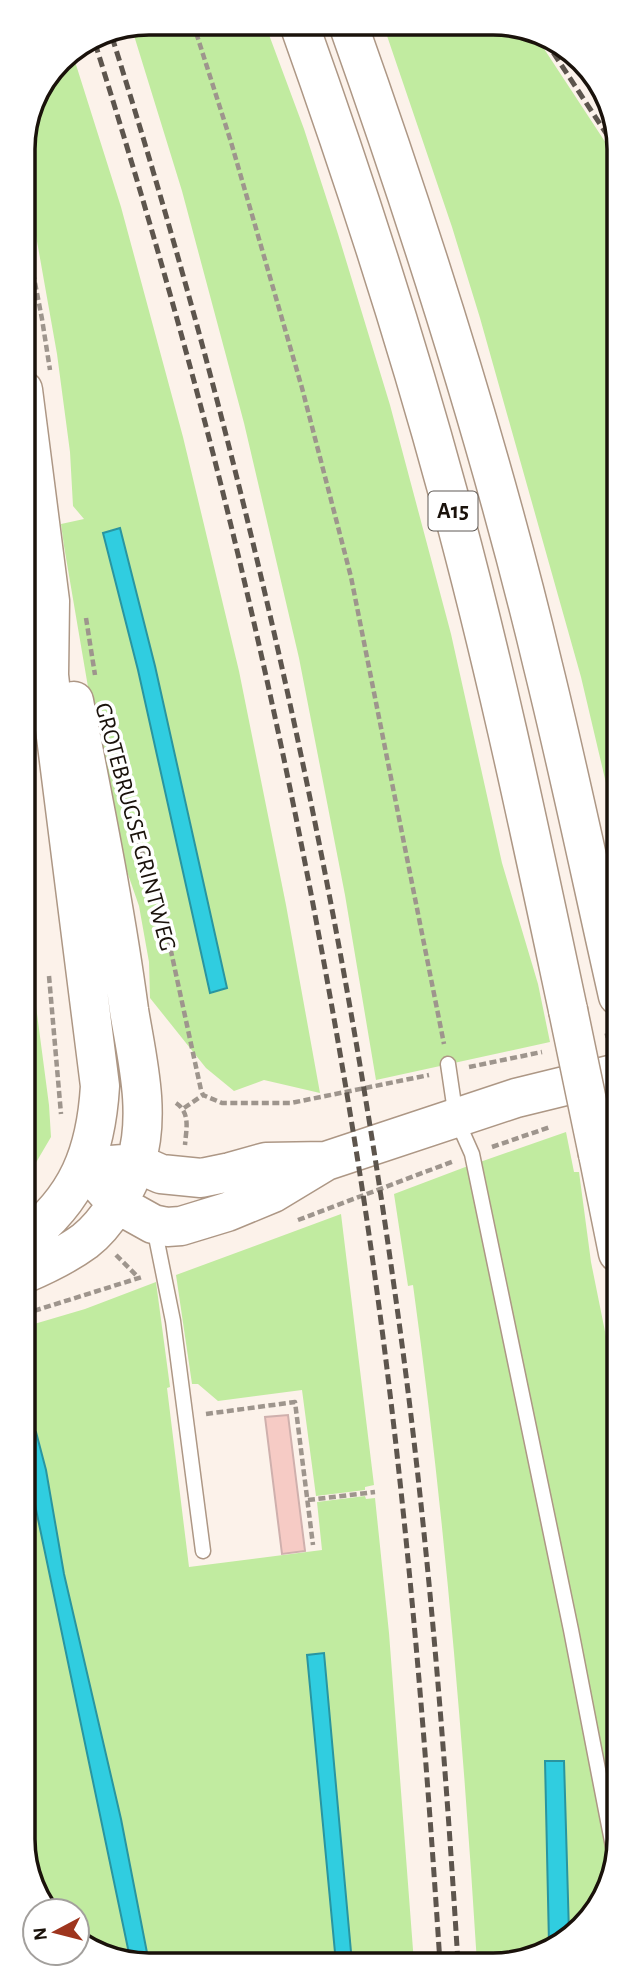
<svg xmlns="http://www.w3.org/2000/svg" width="642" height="1988" font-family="'Alegreya Sans',sans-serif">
<rect width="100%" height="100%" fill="#fcf2ea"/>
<path fill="#c1eba0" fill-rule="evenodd" d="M149,23l116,1 39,105 34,105 52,171 61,229 51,229 36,121 12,58 -174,38 -31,-185 -46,-237 -55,-235 -62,-232 -50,-162z
M383,24l135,1 17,10 82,125 1,674 -37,-157 -101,-359 -28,-91z
M72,52l49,155 62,230 56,234 47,234 34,188 -56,-13 -30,11 -28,-23 -56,-70 -1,-36 -10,-56 -27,-78 -48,-282 -3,-22 23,-5 -11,-13 -3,-54 -13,-98 -22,-124 -12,-56v-33l13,-48 30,-39zM119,528l17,62 49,208 42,190 -17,4 -72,-322 -35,-137z
M24,915l25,190 2,32 -27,46v-27l5,-4 -5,-49z
M566,1132l8,40h5l12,90 27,134 1,450 -139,-684z
M468,1166l144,698 -24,58 -71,41h-40c-14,-227 -33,-453 -64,-678l-5,1 -14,-92z
M341,1214l33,271 -9,2v3l-49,6 -14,-106 -84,11 -20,-17h-6l-16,-109z
M156,1282l14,105 -3,1 22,179 133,-17 -5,-48 48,-6 1,3 9,-1 14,135 25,330h-290l-47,-26v-26h-26l-26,-48 -1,-536 61,-18z"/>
<path fill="#30cde0" stroke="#2995a0" stroke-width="2" d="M120,528l35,138 72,322 -17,5 -72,-323 -35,-137z
M25,1421l11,11 10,38 18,104 57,245 28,144h-18l-106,-506z
M324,1653l28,310h-16l-29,-308z
M545,1761h19l5,172 -20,11z"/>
<path fill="#f6cbc5" stroke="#cfb0ad" stroke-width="2" d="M288,1415l17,136 -23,3 -17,-137z"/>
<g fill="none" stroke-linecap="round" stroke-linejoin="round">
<defs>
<path id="lane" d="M448,1064l8,54 16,36 99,476 44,227
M154,1227l19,94 30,230"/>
<path id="secondary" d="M23,390l27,211 -1,74 5,46 46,365c-4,66 -22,113 -76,154
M111,1165l25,-2 25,11 40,4 29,-6 36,-10 60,-1
M102,1187l15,17 36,20 14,3 14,-1 46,-14 46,-19 53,-32 190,-63 102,-25
M24,1274c21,-9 42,-19 61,-33 22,-17 43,-52 51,-79 15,-49 1,-103 -7,-152 -14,-104 -35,-206 -55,-309"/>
<path id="highway" d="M299,24c55,154 106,311 149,469 47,171 83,344 120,517
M348,24c75,211 143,424 195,642 27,109 50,220 75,330
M598,1154l20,99"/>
</defs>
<use href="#lane" stroke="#ad9785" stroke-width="17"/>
<use href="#secondary" stroke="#ad9785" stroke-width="41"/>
<use href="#highway" stroke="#ad9785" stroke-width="41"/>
<path stroke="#9e958d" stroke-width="4.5" stroke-dasharray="7 3.5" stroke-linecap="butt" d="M193,23l38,119 71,246 49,189 93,467
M23,221l19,98 8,51
M86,618l9,57
M24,804l8,32
M137,839l21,52 43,199 2,5 19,8h69l138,-28
M49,976l12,138
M605,1036l13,-3
M469,1067l73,-15
M176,1103c15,10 10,27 9,42
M184,1108l19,-13
M492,1147l58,-20
M298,1220l156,-59
M116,1255l23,23
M24,1314l118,-37
M206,1414l89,-12 18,143
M308,1500l67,-8"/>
<use href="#lane" stroke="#fff" stroke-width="14"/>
<use href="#secondary" stroke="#fff" stroke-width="38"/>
<use href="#highway" stroke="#fff" stroke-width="38"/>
<path stroke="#5d554d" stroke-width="5" stroke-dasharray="10 5" stroke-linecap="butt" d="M112,37c129,408 223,825 282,1249 32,224 50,451 64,677
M545,40l72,110
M95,43c47,150 91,301 129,454 56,226 101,454 137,684 40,259 62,520 79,782"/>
<defs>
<path id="highway-bridge" d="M568,1010l30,144"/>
</defs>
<use href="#highway-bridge" stroke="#ad9785" stroke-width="41" stroke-linecap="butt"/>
<use href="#highway-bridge" stroke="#fff" stroke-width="38"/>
</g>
<g text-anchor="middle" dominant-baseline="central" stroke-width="7" stroke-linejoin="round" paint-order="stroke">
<rect fill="#fff" stroke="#5f5954" stroke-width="2" x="428.5" y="491.5" width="49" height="39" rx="5"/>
<g font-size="23" font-weight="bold" fill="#1a120b">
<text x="453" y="511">A15</text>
</g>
<g font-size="24" fill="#1a120b" stroke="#fff">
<text transform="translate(135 827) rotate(75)">GROTEBRUGSE GRINTWEG</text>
</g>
</g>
<path d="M0 0H642V1988H0ZM149 35H493A114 114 0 0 1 607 149V1839A114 114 0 0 1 493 1953H149A114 114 0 0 1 35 1839V149A114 114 0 0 1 149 35Z" fill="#fff" fill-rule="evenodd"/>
<path fill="none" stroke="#1a120b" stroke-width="3.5" d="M149 35H493A114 114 0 0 1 607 149V1839A114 114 0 0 1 493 1953H149A114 114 0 0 1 35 1839V149A114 114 0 0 1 149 35Z"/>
<g transform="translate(56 1932) rotate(263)"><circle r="33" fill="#ffffff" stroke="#a3a09d" stroke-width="2"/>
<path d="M0-5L12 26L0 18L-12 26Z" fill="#9e351e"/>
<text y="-10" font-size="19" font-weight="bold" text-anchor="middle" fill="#1a120b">N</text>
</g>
</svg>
